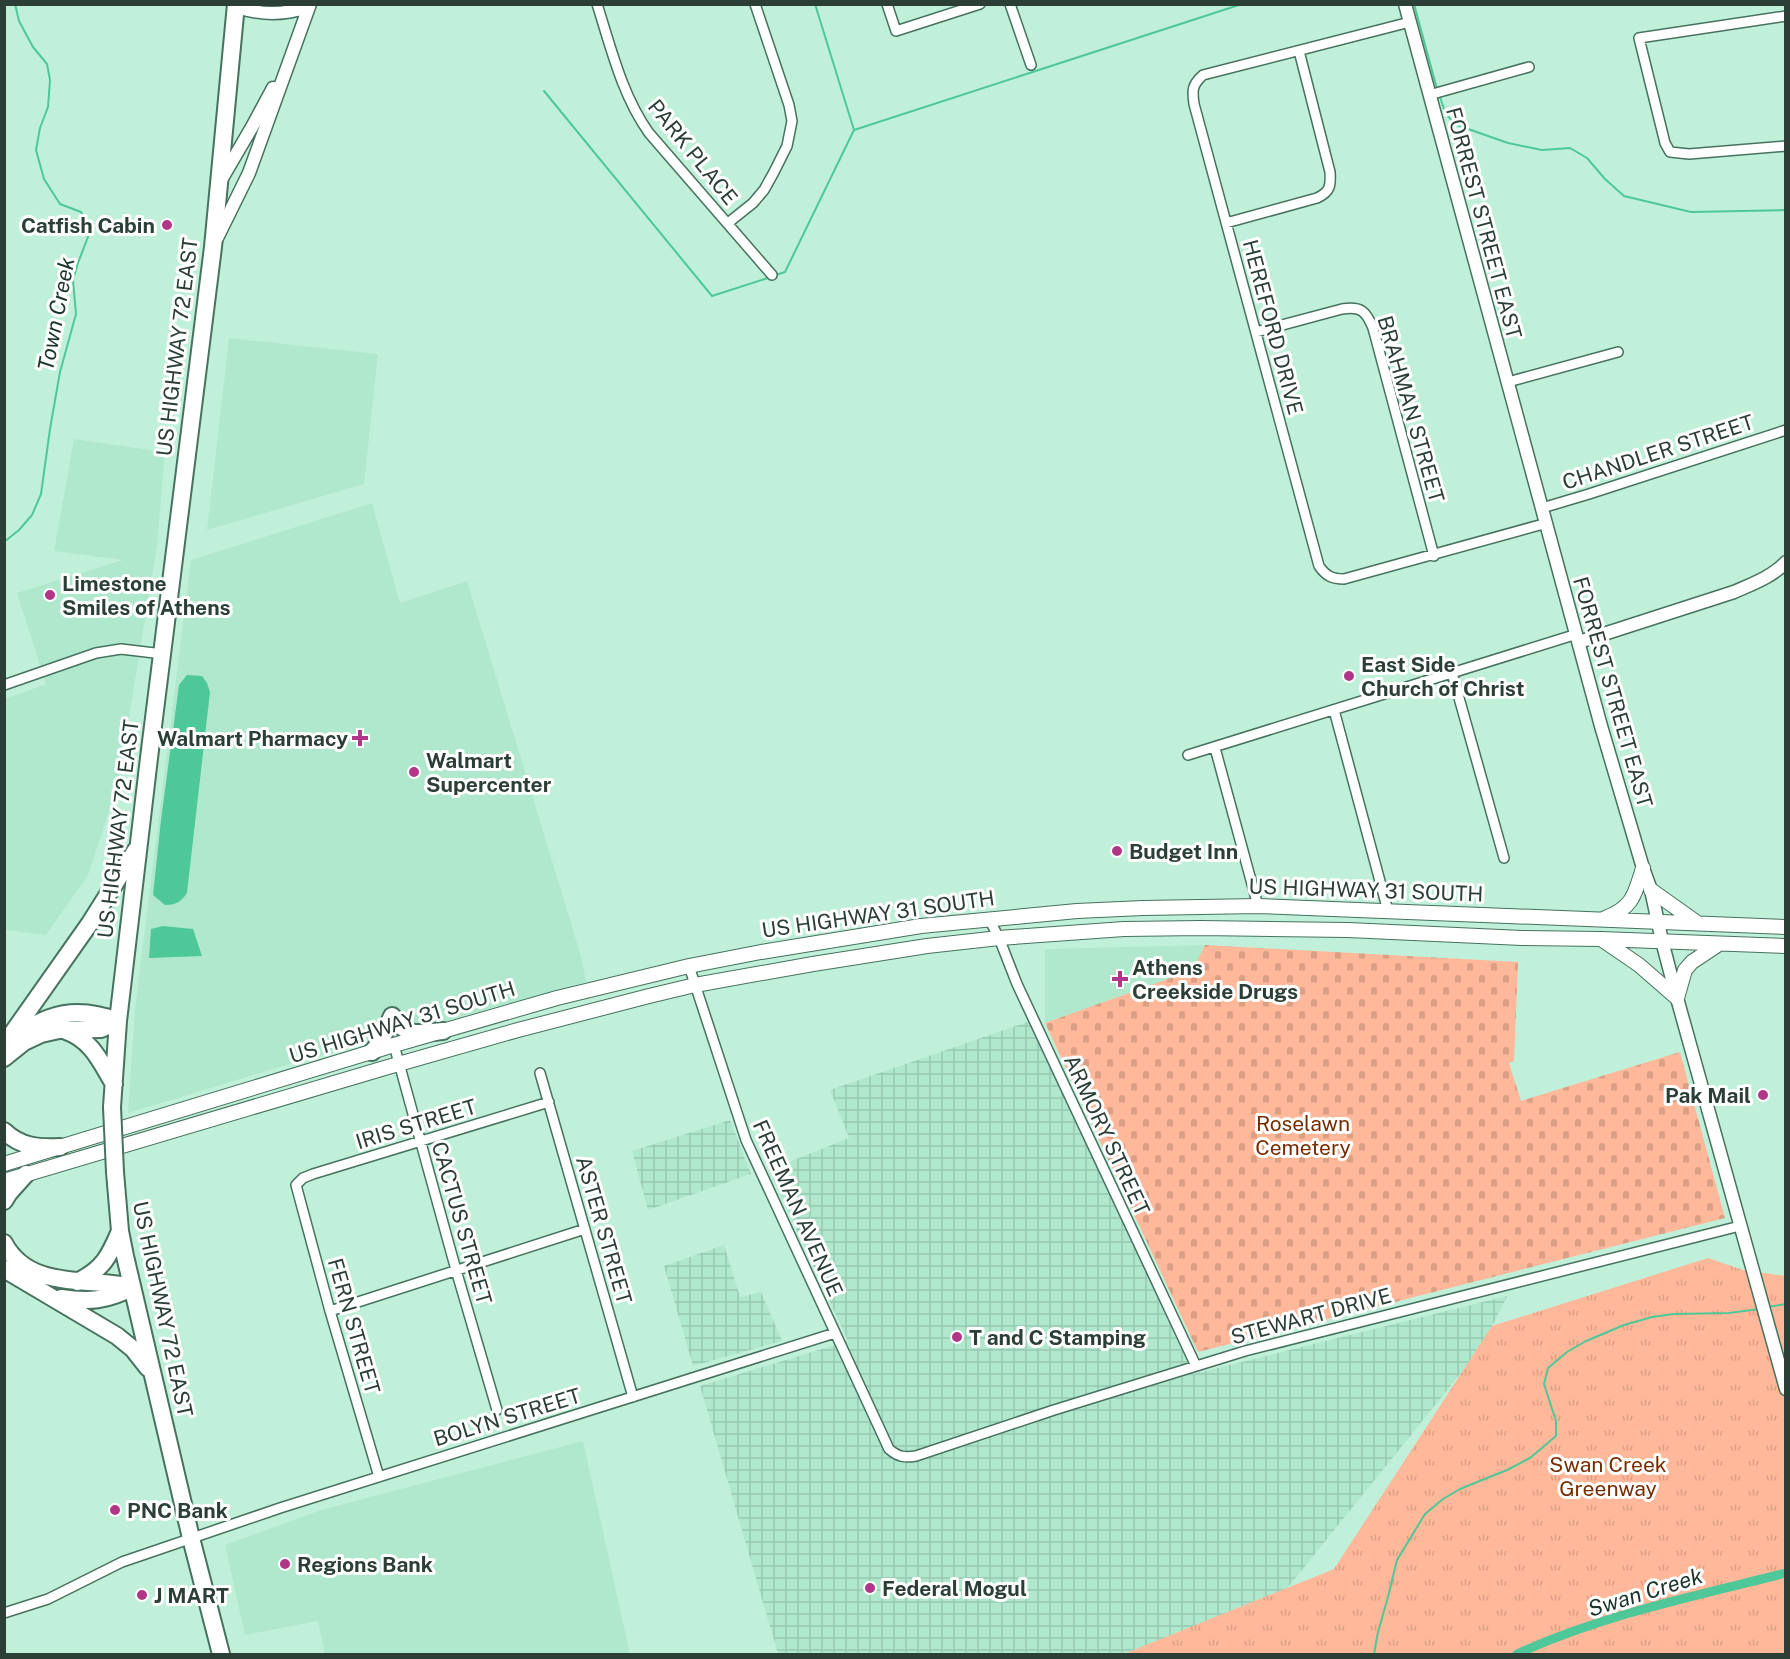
<svg xmlns="http://www.w3.org/2000/svg" width="1790" height="1659" font-family="'Public Sans',sans-serif">
<defs>
<pattern id="industrial-grid" width="8" height="8" patternUnits="userSpaceOnUse" patternTransform="scale(1.5)"><rect width="8" height="8" fill="#b0e8ce"/><path d="M0 4h8M4 0v8" fill="none" stroke="#98c8b2"/></pattern>
<pattern id="cemetery-stones" width="16" height="16" patternUnits="userSpaceOnUse" patternTransform="scale(1.5)"><rect width="16" height="16" fill="#ffb899"/><path d="M2 7V4a2 2 0 0 1 4 0v3zM10 15v-3a2 2 0 0 1 4 0v3z" fill="#db9f84"/></pattern>
<pattern id="park-tufts" width="24" height="20" patternUnits="userSpaceOnUse" patternTransform="scale(1.5)"><rect width="24" height="20" fill="#ffb899"/><path d="M3 7l-1-3M5 7V3M7 7l1-3M15 17l-1-3M17 17v-4M19 17l1-3" fill="none" stroke="#db9f84"/></pattern>
</defs>
<rect width="100%" height="100%" fill="#c1f0da"/>
<path fill="#b0e8ce" d="M229,338l149,16 -14,130 -157,46z
M74,439l91,13 -8,94 -39,239 -30,90 -42,60 -41,-5v-231l41,-15 -29,-91 106,-33 -69,-9z
M372,503l28,100 67,-22 114,375 5,26 -313,87 -145,44 7,-105 56,-448z
M1205,945l-12,25 -148,53v-74z
M583,1441l47,213h-305l-7,-33 -73,14 -20,-90 96,-35z"/>
<path fill="url(#industrial-grid)" d="M1030,1021l163,353 314,-78 -25,51 -197,244 -161,63h-346l-78,-268 148,-45 -79,-171 80,-32 -19,-48z
M730,1120l21,54 -103,36 -16,-59z
M724,1245l16,52 21,-5 21,49 -89,25 -29,-100z"/>
<path fill="url(#cemetery-stones)" d="M1205,945l313,17 -4,99 -5,2 12,38 159,-49 45,166 -527,134 -153,-329 148,-53z"/>
<path fill="url(#park-tufts)" d="M1708,1258l35,12 42,6v378h-661l210,-85 158,-243z"/>
<path fill="#4ec899" d="M187,675l15,1 5,7 3,9 -23,201c-6,9 -11,12 -22,12l-12,-10 8,-75 18,-135z
M163,926l30,3 9,27 -53,2 2,-29z"/>
<g fill="none" stroke-linecap="round" stroke-linejoin="round">
<path stroke="#4ec899" stroke-width="2" d="M1414,4l23,85
M544,91l168,205 59,-19
M1439,94l6,18 9,12 54,19 34,7 28,-2 17,10 18,21 19,17 67,16 95,-2
M854,130l388,-126
M776,275l9,-3 69,-142 -39,-126
M4,542l15,-12 13,-15 9,-21 9,-65 10,-57 16,-58 -3,-34 5,-17 13,-34 -10,-17 -21,-8 -16,-25 -8,-29 4,-22 8,-21 2,-27 -3,-16 -14,-17 -14,-26 -4,-17
M1768,1307l18,-3
M1374,1654l4,-22 10,-35 9,-37 28,-46 18,-15 17,-10 47,-19 23,-12 26,-22v-15l-12,-37 4,-16 19,-16 19,-11 38,-16 28,-8 22,-3 55,-1 30,-4"/>
<path stroke="#4ec899" stroke-width="9" d="M1517,1654c84,-39 178,-58 269,-81"/>
<defs>
<path id="street" d="M597,4c14,44 25,91 52,129l123,142
M887,4l9,27 84,-27
M1010,4l21,61
M1786,16l-147,22 26,105 5,9 19,2 97,-8
M1410,22l-207,53c-11,10 -11,15 -9,29l125,462c7,10 13,13 25,13l203,-56
M1429,95l100,-28
M728,223l25,-20 11,-13 10,-18 13,-26 5,-25 -3,-16 -34,-101
M1226,223l91,-25c13,-6 14,-12 13,-26l-31,-121
M1256,332l86,-23c19,-3 24,2 31,19l61,228
M1508,382l110,-30
M1542,508l47,-14 197,-64
M1452,673l52,185
M4,685l92,-32 25,-4 42,5
M1334,710l54,201
M1215,748l43,158
M1188,755l389,-121
M989,919l10,19 18,46 179,382
M689,966l57,174 143,309c9,8 16,9 27,7l138,-46 191,-59 495,-125
M394,1045l62,225 41,140
M540,1073l93,324
M330,1311l255,-82
M379,1477l-49,-166 -34,-126 7,-7 10,-4 236,-72
M4,1613l44,-14 74,-37 158,-54 555,-175"/>
<path id="secondary" d="M1405,4l196,722 42,142 8,22 11,51 15,57 109,391
M236,7c28,8 45,8 73,0
M221,180l31,-53 21,-39
M217,238l32,-65 61,-169
M1579,642l155,-50c18,-8 38,-15 52,-30"/>
<path id="primary" d="M1651,890l45,32
M1605,918c28,-10 30,-24 38,-50
M1601,939l38,26 38,33 8,-28 7,-8 27,-18
M4,1164l390,-119 163,-47 132,-32 72,-14 160,-26 156,-15 66,-3 115,-2 528,21
M4,1181l384,-114 130,-37 131,-34 46,-11 118,-21 114,-18 72,-8 125,-9 77,-1 147,2 174,8 79,1 185,7"/>
<path id="highway" d="M66,1031c26,9 35,32 48,53
M15,1038c33,-26 63,-32 103,-17
M4,1045l86,-122 46,-73
M372,1052l8,-9 12,-27c18,23 24,17 51,15
M4,1058l20,-16 17,-8 18,-4 42,-1 17,-8
M112,1107l6,-86 31,-263 64,-511 23,-243
M4,1131c17,16 34,17 56,16
M115,1172l5,59 5,25 66,282 30,116
M4,1201l5,-8 17,-19
M4,1243c25,48 86,34 128,44
M4,1269l113,67 16,13 15,19
M77,1282c26,-13 32,-25 43,-51
M61,1298c26,4 48,3 71,-11"/>
</defs>
<use href="#street" stroke="#46725f" stroke-width="12"/>
<use href="#secondary" stroke="#46725f" stroke-width="15"/>
<use href="#primary" stroke="#46725f" stroke-width="16"/>
<use href="#highway" stroke="#46725f" stroke-width="20"/>
<use href="#street" stroke="#fff" stroke-width="9"/>
<use href="#secondary" stroke="#fff" stroke-width="12"/>
<use href="#primary" stroke="#fff" stroke-width="14"/>
<use href="#highway" stroke="#fff" stroke-width="16"/>
<defs>
<path id="highway-bridge" d="M112,1107l3,65"/>
</defs>
<use href="#highway-bridge" stroke="#46725f" stroke-width="20" stroke-linecap="butt"/>
<use href="#highway-bridge" stroke="#fff" stroke-width="16"/>
</g>
<g fill="#b13687" stroke="#fff" stroke-width="2">
<circle cx="167" cy="225" r="6"/>
<circle cx="50" cy="595" r="6"/>
<circle cx="1349" cy="676" r="6"/>
<path d="M357 729h6v6h6v6h-6v6h-6v-6h-6v-6h6z"/>
<circle cx="414" cy="772" r="6"/>
<circle cx="1117" cy="851" r="6"/>
<path d="M1117 970h6v6h6v6h-6v6h-6v-6h-6v-6h6z"/>
<circle cx="1763" cy="1095" r="6"/>
<circle cx="957" cy="1337" r="6"/>
<circle cx="115" cy="1510" r="6"/>
<circle cx="285" cy="1564" r="6"/>
<circle cx="870" cy="1588" r="6"/>
<circle cx="142" cy="1595" r="6"/>
</g>
<g text-anchor="middle" dominant-baseline="central" stroke-width="6" stroke-linejoin="round" paint-order="stroke">
<g font-size="21" fill="#2c3f36" stroke="#fff">
<text transform="translate(693 152) rotate(51)">PARK PLACE</text>
<text transform="translate(1484 223) rotate(75)">FORREST STREET EAST</text>
<text transform="translate(1273 327) rotate(75)">HEREFORD DRIVE</text>
<text transform="translate(177 347) rotate(-83)">US HIGHWAY 72 EAST</text>
<text transform="translate(1411 409) rotate(74)">BRAHMAN STREET</text>
<text transform="translate(1658 452) rotate(-18)">CHANDLER STREET</text>
<text transform="translate(1613 692) rotate(74)">FORREST STREET EAST</text>
<text transform="translate(118 829) rotate(-83)">US HIGHWAY 72 EAST</text>
<text transform="translate(1366 890) rotate(2)">US HIGHWAY 31 SOUTH</text>
<text transform="translate(878 914) rotate(-8)">US HIGHWAY 31 SOUTH</text>
<text transform="translate(402 1022) rotate(-17)">US HIGHWAY 31 SOUTH</text>
<text transform="translate(416 1124) rotate(-17)">IRIS STREET</text>
<text transform="translate(1107 1135) rotate(65)">ARMORY STREET</text>
<text transform="translate(798 1208) rotate(66)">FREEMAN AVENUE</text>
<text transform="translate(462 1223) rotate(74)">CACTUS STREET</text>
<text transform="translate(604 1230) rotate(74)">ASTER STREET</text>
<text transform="translate(163 1309) rotate(78)">US HIGHWAY 72 EAST</text>
<text transform="translate(1311 1316) rotate(-15)">STEWART DRIVE</text>
<text transform="translate(354 1326) rotate(74)">FERN STREET</text>
<text transform="translate(507 1417) rotate(-17)">BOLYN STREET</text>
</g>
<g font-size="21" font-weight="bold" fill="#2c3f36" stroke="#fff" text-anchor="start">
<text x="155" y="225" text-anchor="end">Catfish Cabin</text>
<text x="62" y="583">Limestone<tspan x="62" dy="24">Smiles of Athens</tspan></text>
<text x="1361" y="664">East Side<tspan x="1361" dy="24">Church of Christ</tspan></text>
<text x="348" y="738" text-anchor="end">Walmart Pharmacy</text>
<text x="426" y="760">Walmart<tspan x="426" dy="24">Supercenter</tspan></text>
<text x="1129" y="851">Budget Inn</text>
<text x="1132" y="967">Athens<tspan x="1132" dy="24">Creekside Drugs</tspan></text>
<text x="1751" y="1095" text-anchor="end">Pak Mail</text>
<text x="969" y="1337">T and C Stamping</text>
<text x="127" y="1510">PNC Bank</text>
<text x="297" y="1564">Regions Bank</text>
<text x="882" y="1588">Federal Mogul</text>
<text x="154" y="1595">J MART</text>
</g>
<g font-size="21" fill="#762c00" stroke="#fff">
<text x="1303" y="1123">Roselawn<tspan x="1303" dy="24">Cemetery</tspan></text>
<text x="1608" y="1464">Swan Creek<tspan x="1608" dy="24">Greenway</tspan></text>
</g>
<g font-size="22" font-style="italic" fill="#1b352a" stroke="#fff">
<text transform="translate(56 314) rotate(-79)">Town Creek</text>
<text transform="translate(1645 1592) rotate(-17)">Swan Creek</text>
</g>
</g>
<rect width="1790" height="1659" fill="none" stroke="#2c3f36" stroke-width="12"/>
</svg>
